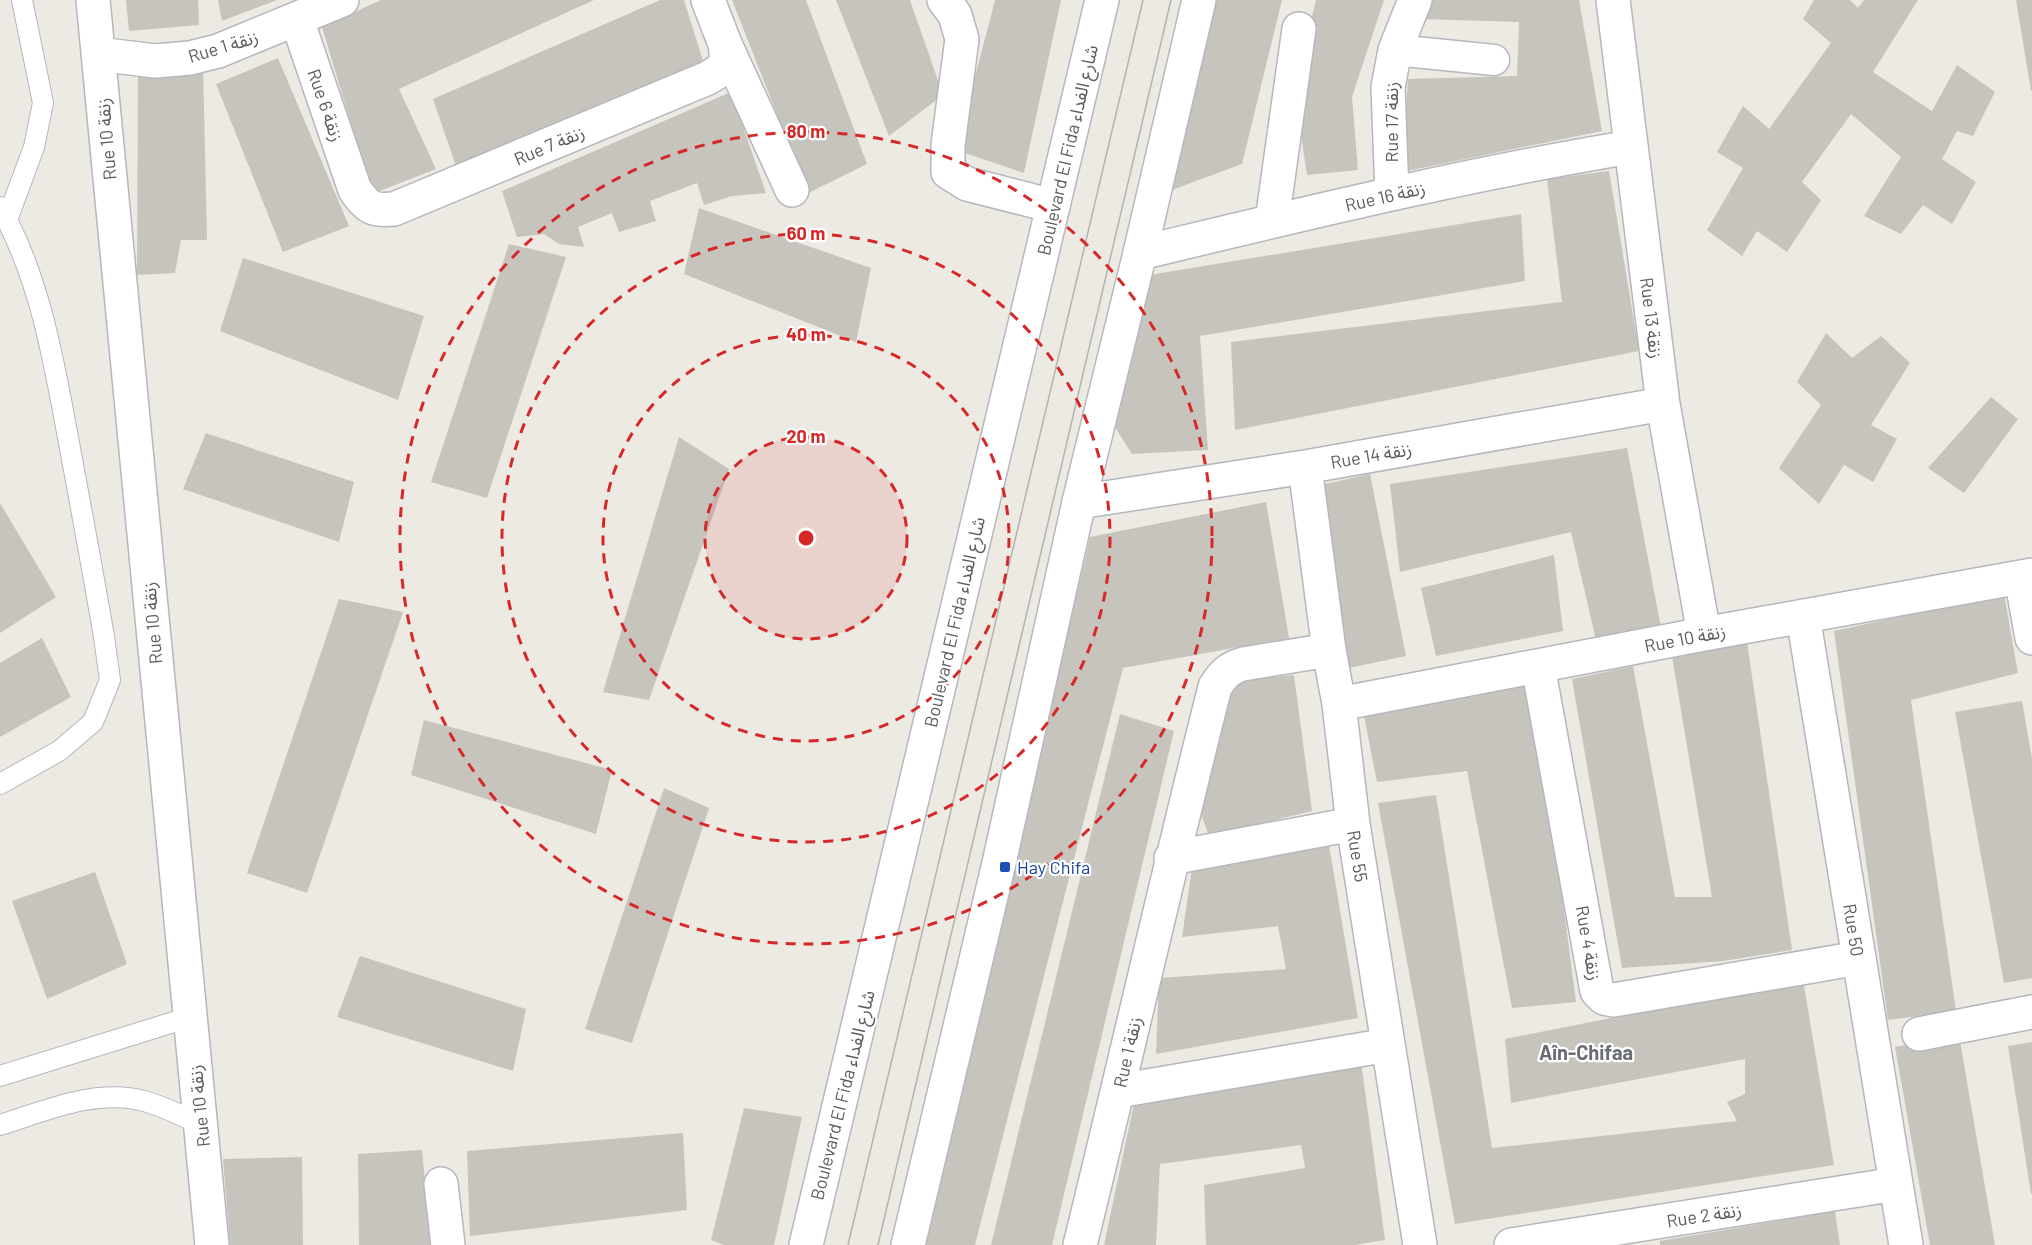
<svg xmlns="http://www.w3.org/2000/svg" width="2032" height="1245" font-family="Barlow,'Noto Sans Arabic',sans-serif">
<rect width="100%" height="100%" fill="#eceae2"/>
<path fill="#c7c4be" d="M126,0h72l1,25 -70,6z
M218,0h59l-55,21z
M381,0h213l-195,89 37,80 -64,25 -50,-167z
M660,0h24l19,61 -246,108 -24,-70z
M732,0h74l61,164 -59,29z
M836,0h74l33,95 -54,41z
M995,0h66l-37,173 -68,-23z
M1214,0h68l-40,164 -81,30z
M1316,0h68l-32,97 6,73 -51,5 -13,-85z
M1427,0h152l23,131 -200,41 6,-93 109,-3 2,-54 -99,-3z
M1814,0h36l8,8 6,-8h54l-45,72 59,39 25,-46 38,27 -22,44 -16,-5 -15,28 34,23 -24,42 -29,-19 -22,29 -37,-18 37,-59 -50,-43 -49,68 19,18 -34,52 -30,-21 -15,25 -35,-26 36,-62 -26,-16 26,-46 26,23 62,-86 -28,-24z
M2016,0h16v91h-1z
M278,58l71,168 -66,26 -67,-168z
M203,64l4,176h-26l-6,33 -38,2 1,-203z
M731,92l35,101 -34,3 -28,9 -7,-22 -47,18 6,20 -37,11 -7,-19 -34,14 6,20 -25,-3 -15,-10 -27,3 -15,-46z
M1609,171l30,180 -404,79 -4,-88 331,-40 -15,-123z
M699,208l172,60 -15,74 -172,-68z
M1521,214l4,67 -325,55 8,114 -76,4 -21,-33 38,-146z
M509,244l57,13 -79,241 -56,-16z
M243,258l181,58 -26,84 -178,-69z
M1826,333l26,25 29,-22 29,27 -39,62 26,14 -24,43 -29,-17 -25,39 -40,-36 42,-63 -24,-23z
M1991,397l27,22 -54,74 -36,-25z
M206,433l148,49 -15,60 -156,-53z
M679,437l50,32 -80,231 -46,-8z
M1627,448l36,190 -64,15 -28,-121 -171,40 -10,-88z
M1370,474l36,182 -57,12 -33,-182z
M1266,502l23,136 -166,30 -148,577h-49l164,-708z
M0,503l56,94 -56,36z
M1554,555l9,76 -127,25 -15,-68z
M2004,594l14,79 -107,27 45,311 -68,9 -54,-389z
M339,599l64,13 -96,281 -60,-20z
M42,638l29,59 -71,40v-74z
M1747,642l45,308 -69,11 -101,7 -50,-289 61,-13 42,231h37l-40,-241z
M1533,671l43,331 -64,6 -45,-237 -90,11 -14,-71z
M1294,675l18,136 -103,25 -11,-30 29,-125z
M2022,701l10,58v219l-28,5 -49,-271z
M1120,714l54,17 -122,514h-61z
M424,720l188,50 -16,64 -185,-59z
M664,788l45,20 -77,235 -47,-14z
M1436,795l56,353 245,-27 -10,-19 18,-8v-35l-234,44 -6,-64 298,-59 31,185 -379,59 -77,-421z
M1328,839l30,179 -202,36 3,-76 127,-9 -8,-43 -96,11 10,-69z
M95,872l32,92 -80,35 -35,-98z
M360,956l166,53 -13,62 -176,-54z
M1959,1035l36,210h-65l-35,-198z
M2032,1042v152h-1l-23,-148z
M1360,1054l25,186 -30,5h-149l-2,-60 101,-17 -4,-23 -141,19 -4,81h-52l32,-151z
M744,1108l58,9 -28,128h-50l-13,-5z
M683,1133l4,77 -217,26 -3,-85z
M422,1150l9,95h-72l-1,-91z
M302,1157l1,88h-73l-7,-86z
M1835,1211l5,34h-180v-4z"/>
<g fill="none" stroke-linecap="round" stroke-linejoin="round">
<defs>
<path id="service" d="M0,207c41,73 54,156 69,236 12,65 24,129 35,194l6,43 -17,42 -34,29 -59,33
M7,220l27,-73 9,-44 -21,-103
M0,1076l190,-59
M0,1125c45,-14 96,-37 144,-24 19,5 38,15 56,23"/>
<path id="pedestrian" d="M1395,50l99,10"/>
<path id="minor" d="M93,0l119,1245
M708,0l17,44 67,146
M944,0l11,15 7,24 -14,106v27l19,12 86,22
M1613,0l50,404 41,230
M297,20l58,170c13,18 17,21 39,19l314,-131c17,-10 20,-14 17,-34
M98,54l57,7 35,-3 28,-7 124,-51
M1392,194l-4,-107 7,-37 20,-50
M1272,221l27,-192
M1140,253c163,-39 326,-79 491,-106
M1305,467l24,183 10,54 14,120 67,421
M1079,502l226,-35 358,-63
M2021,577l11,61
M1803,616l103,629
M1538,666l59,325 7,7 10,2 245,-42
M1339,704l365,-70 328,-59
M1171,858l182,-34
M1919,1034l113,-22
M1118,1091l270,-46
M441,1184l7,61
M1080,1245c46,-186 88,-373 135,-558 8,-13 14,-19 28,-23l86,-14
M1511,1245l385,-61"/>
<path id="secondary" d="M806,1245l296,-1245
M908,1245l91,-382 80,-361 61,-249 59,-253"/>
</defs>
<use href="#service" stroke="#b4b7bb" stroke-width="22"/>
<use href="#pedestrian" stroke="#b4b7bb" stroke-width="33"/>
<use href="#minor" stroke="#b4b7bb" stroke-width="36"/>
<use href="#secondary" stroke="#b6b8bd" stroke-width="36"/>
<use href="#service" stroke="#fff" stroke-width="20"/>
<use href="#pedestrian" stroke="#fff" stroke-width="30"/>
<use href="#minor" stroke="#fff" stroke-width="33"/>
<use href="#secondary" stroke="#fff" stroke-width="33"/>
<path stroke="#b2b3b3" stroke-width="1.5" d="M848,1245l295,-1245
M878,1245l293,-1245"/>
</g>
<circle cx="806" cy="538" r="101" fill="#d62828" fill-opacity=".12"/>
<g fill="none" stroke="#d62828" stroke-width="3" stroke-dasharray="10 8">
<circle cx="806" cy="538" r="101"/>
<circle cx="806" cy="538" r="203"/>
<circle cx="806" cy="538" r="304"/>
<circle cx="806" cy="538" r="406"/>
</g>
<rect fill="#1a4fb4" stroke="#fff" stroke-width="2" x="999" y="861" width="12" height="12" rx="3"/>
<g text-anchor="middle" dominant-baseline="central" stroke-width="4.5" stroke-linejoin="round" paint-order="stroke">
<g font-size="18" fill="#5a5d61" stroke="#fff">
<text transform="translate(223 46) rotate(-17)">Rue 1 زنقة</text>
<text transform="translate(326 105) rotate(71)">Rue 6 زنقة</text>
<text transform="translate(1391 122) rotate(-90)">Rue 17 زنقة</text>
<text transform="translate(106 139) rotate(-95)">Rue 10 زنقة</text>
<text transform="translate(549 145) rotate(-23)">Rue 7 زنقة</text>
<text transform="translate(1067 150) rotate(-77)">Boulevard El Fida شارع الفداء</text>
<text transform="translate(1385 196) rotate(-13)">Rue 16 زنقة</text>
<text transform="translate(1652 318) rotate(83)">Rue 13 زنقة</text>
<text transform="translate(1371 455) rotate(-10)">Rue 14 زنقة</text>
<text transform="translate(954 622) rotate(-77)">Boulevard El Fida شارع الفداء</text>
<text transform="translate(152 623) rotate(-95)">Rue 10 زنقة</text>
<text transform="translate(1685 638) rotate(-11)">Rue 10 زنقة</text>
<text transform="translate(1358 856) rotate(81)">Rue 55</text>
<text transform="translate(1854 930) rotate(81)">Rue 50</text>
<text transform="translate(1589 943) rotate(80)">Rue 4 زنقة</text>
<text transform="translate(1127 1052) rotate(-77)">Rue 1 زنقة</text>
<text transform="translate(842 1095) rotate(-76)">Boulevard El Fida شارع الفداء</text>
<text transform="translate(199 1106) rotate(-96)">Rue 10 زنقة</text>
<text transform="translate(1704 1215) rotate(-9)">Rue 2 زنقة</text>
</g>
<g font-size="18" fill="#164399" stroke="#fff" text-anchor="start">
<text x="1017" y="867">Hay Chifa</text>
</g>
<g font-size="20" font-weight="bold" fill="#6b6f73" stroke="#fff">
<text x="1586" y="1052">Aîn-Chifaa</text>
</g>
</g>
<circle cx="806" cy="538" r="9" fill="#d62828" stroke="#fff" stroke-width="3"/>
<g font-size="18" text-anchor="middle" font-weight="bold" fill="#d62828" stroke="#fff" stroke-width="4.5" stroke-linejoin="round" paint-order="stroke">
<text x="806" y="138">80 m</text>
<text x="806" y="240">60 m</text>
<text x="806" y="341">40 m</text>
<text x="806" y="443">20 m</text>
</g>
</svg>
